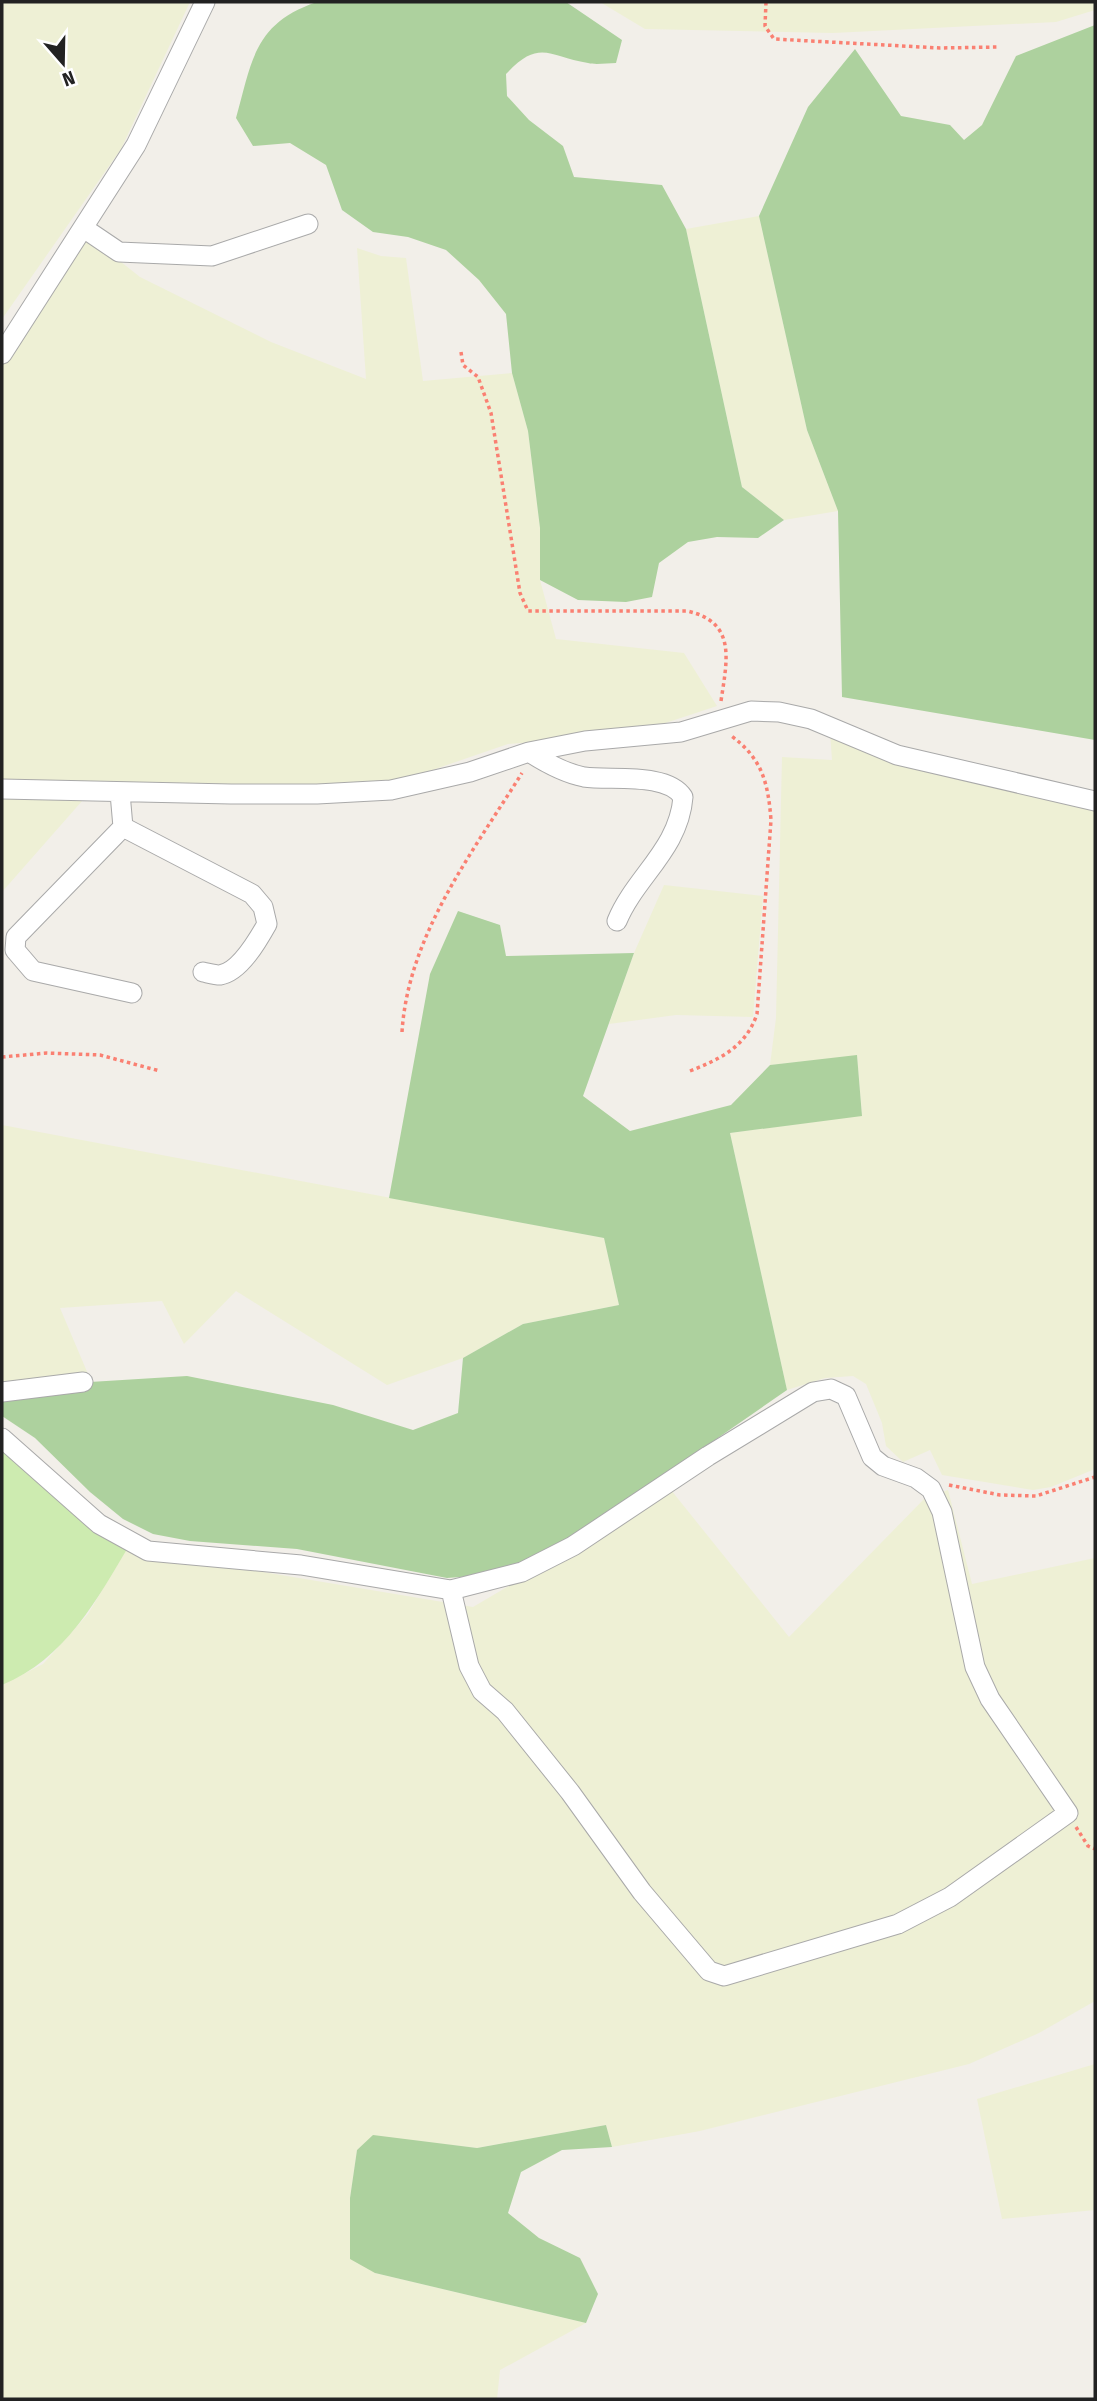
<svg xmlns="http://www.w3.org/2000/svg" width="1097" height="2401" font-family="'Fira Sans Condensed',sans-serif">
<rect width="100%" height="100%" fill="#f2efe9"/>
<path fill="#eef0d5" d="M2,2h188l-69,147 -119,170z
M600,2h495v8l-39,12 -223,11 -188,-4z
M759,216l48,214 31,81 -54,9 -42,-33 -56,-258z
M87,235l53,42 131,65 95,37 -9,-131 24,8 25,2 17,123 89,-8 16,58 12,97v52l16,59 128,14 33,53 -88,29 -121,9 -128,44 -283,-4 -95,108v-531z
M830,732l265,72v665l-44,18 -18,3 -91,-15 -12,-25 -27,12 -17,-16 -4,-23 -16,-39 -13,-8 -28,2 -38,12 -57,-257 132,-18 -5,-59 -87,9 6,-47 6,-261 50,3z
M664,885l99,11 -10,121 -77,-2 -67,9 25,-71z
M2,1125l602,113 15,67 -96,19 -60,34 -76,27 -151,-94 -52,53 -22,-43 -102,7 28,66 -86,14z
M671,1490l118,147 137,-140 22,-7 24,94 123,-26v443l-56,32 -70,31 -269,67 -88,16 -6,-22 -129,23 -104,-12 -16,14 -7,48 25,75 211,50 -86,47 -3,29h-495v-714l41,-21 45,-50 38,-64 22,11 97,8 228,38z
M1095,2064v146l-93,9 -25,-120z"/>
<path fill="#cdebb0" d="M2,1437l128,107c-33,56 -65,115 -128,141z"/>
<path fill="#add19e" d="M317,2h249l56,38 -6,23c-9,0 -20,2 -28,0 -39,-6 -48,-25 -82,11l1,22 22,24 34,26 11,31 88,8 24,44 56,258 42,33 -26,18 -41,-1 -29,5 -29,21 -7,34 -26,5 -48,-2 -38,-20v-52l-12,-97 -16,-58 -6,-59 -27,-34 -33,-30 -38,-13 -35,-5 -31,-22 -16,-45 -36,-22 -37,3 -17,-28c16,-57 18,-95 81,-116z
M1095,25v715l-253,-43 -4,-186 -31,-81 -48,-214 49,-109 47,-58 46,67 49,9 14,15 18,-15 34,-69z
M458,911l42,14 6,31 128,-3 -51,143 47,35 101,-26 39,-40 87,-10 5,61 -132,17 57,257 -189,131 -61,36 -51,18 -39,3 -150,-29 -107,-8 -37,-7 -30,-15 -33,-27 -55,-54 -33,-22v-20l88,-14 97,-6 146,29 80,25 45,-17 5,-55 60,-34 96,-19 -15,-67 -215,-40 41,-224z
M606,2125l6,22 -50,3 -41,22 -13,41 31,25 41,20 18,36 -12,29 -211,-50 -25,-14v-61l7,-48 16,-15 104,13z"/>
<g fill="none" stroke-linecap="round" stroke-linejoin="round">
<defs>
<path id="minor" d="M85,229l34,23 93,4 96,-32
M2,354l134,-209 69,-143
M529,752c17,11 35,21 55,25 26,4 83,-5 99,20 -4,52 -48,80 -66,124
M2,789l229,5h86l74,-4 79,-18 59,-20 56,-11 96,-9 70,-21 28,1 32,7 86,36 198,46
M120,793l3,34 129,67 11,13 4,17c-9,16 -27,48 -47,51 -5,0 -12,-2 -17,-3
M123,827l-107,110 -1,13 18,21 99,22
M2,1392l81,-10
M2,1438l97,86 49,27 153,14 150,25 18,76 13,25 23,20 65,81 72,100 67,79 15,5 174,-52 52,-27 118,-84 -78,-114 -15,-32 -33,-155 -11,-23 -15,-11 -33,-12 -11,-9 -26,-61 -15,-7 -18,3 -105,64 -135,90 -51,26 -71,18"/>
</defs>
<use href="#minor" stroke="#a9a9a9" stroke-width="21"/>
<path stroke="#fa8072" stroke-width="3.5" stroke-dasharray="3.5 3.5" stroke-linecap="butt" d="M766,2l-1,24 9,13 166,9 58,-1
M461,352l2,13 15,12 13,36 29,180 8,18h159c50,11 40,49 34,90
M402,1032c6,-96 70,-179 120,-259
M2,1057l45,-4 53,2 60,16
M690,1071c30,-12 56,-24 67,-57l14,-194c-3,-38 -9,-62 -41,-85
M949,1485l51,10 36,1 59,-19
M1076,1827l12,19 7,3"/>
<use href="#minor" stroke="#fff" stroke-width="19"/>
</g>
<rect width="1097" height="2401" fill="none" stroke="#222222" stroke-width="7"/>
<g transform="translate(63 63) rotate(160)" stroke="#ffffff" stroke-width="5" paint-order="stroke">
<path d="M0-5L12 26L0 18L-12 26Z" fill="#222222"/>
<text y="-10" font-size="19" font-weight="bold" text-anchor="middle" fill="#222222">N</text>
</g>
</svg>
